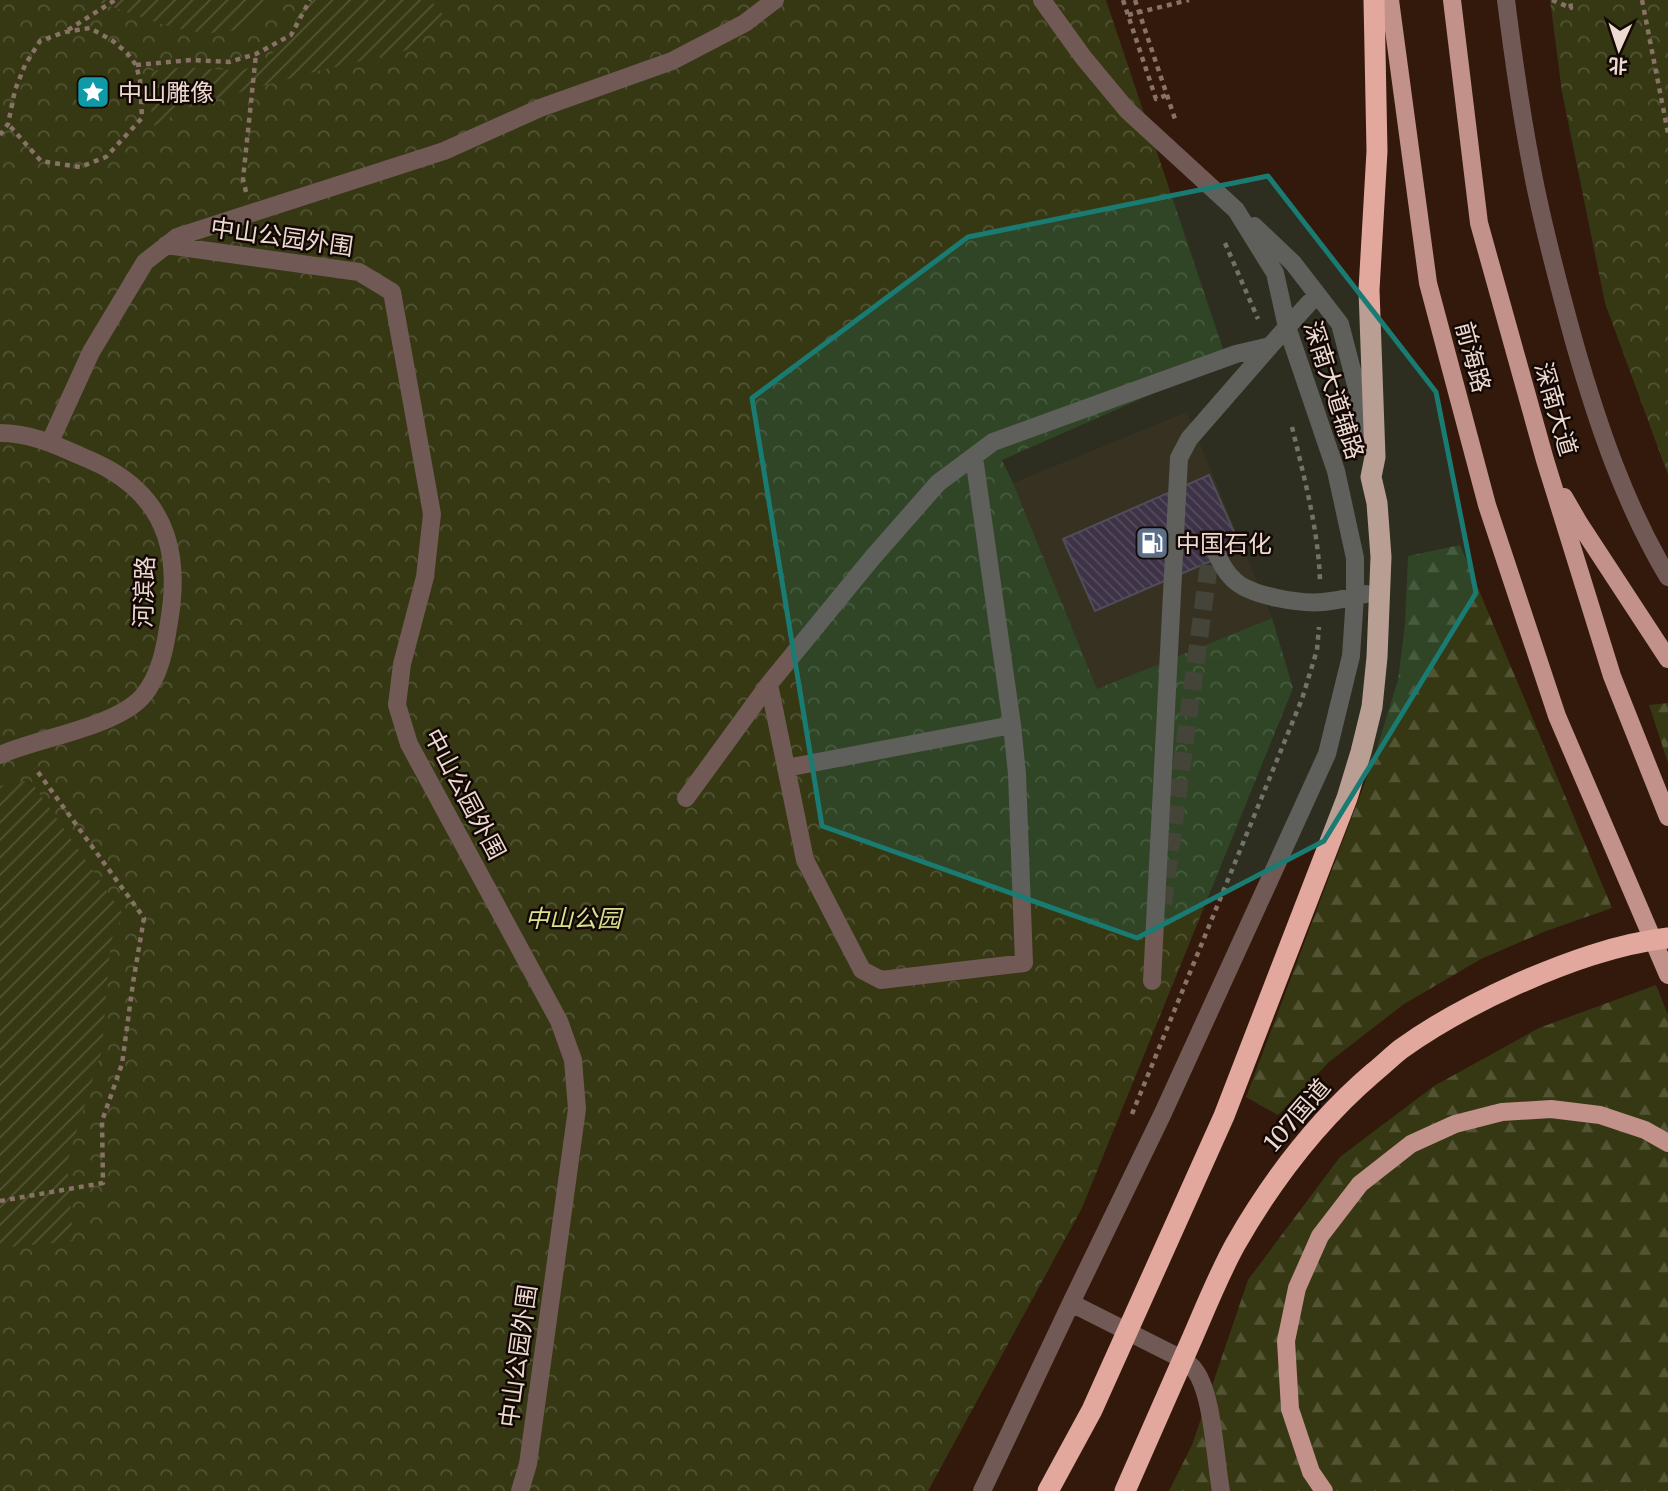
<svg xmlns="http://www.w3.org/2000/svg" width="1668" height="1491" font-family="Merriweather,'Noto Sans SC',serif">
<defs>
<pattern id="forest-firs" width="22" height="20" patternUnits="userSpaceOnUse" patternTransform="scale(1.75)"><rect width="22" height="20" fill="#353813"/><path d="M5 1l3.5 6h-7zM16 11l3.5 6h-7z" fill="#525434"/></pattern>
<pattern id="park-crowns" width="20" height="18" patternUnits="userSpaceOnUse" patternTransform="scale(1.75)"><rect width="20" height="18" fill="#353813"/><path d="M2 6a3 3 0 1 1 6 0M12 15a3 3 0 1 1 6 0" fill="none" stroke="#525434"/></pattern>
<pattern id="garden-furrows" width="10" height="10" patternUnits="userSpaceOnUse" patternTransform="scale(1.75)"><rect width="10" height="10" fill="#353813"/><path d="M-1 1l2-2M0 10L10 0M9 11l2-2" fill="none" stroke="#525434"/></pattern>
<pattern id="building-back-hatch" width="6" height="6" patternUnits="userSpaceOnUse" patternTransform="scale(1.75)"><rect width="6" height="6" fill="#48203c"/><path d="M-1 5l2 2M0 0l6 6M5-1l2 2" fill="none" stroke="#634057"/></pattern>
</defs>
<rect width="100%" height="100%" fill="#33190c"/>
<path fill="#3f1f0e" d="M1187,412l85,206 -175,71 -84,-206z"/>
<path fill="url(#forest-firs)" d="M1460,545l152,363 -66,23 -65,28 -77,45 -75,58 -51,53 -32,-18 127,-336 25,-81 7,-56 3,-68z
M1668,703v60l-19,-58z
M1656,985l12,30v476h-499l23,-46 56,-165 92,-123 94,-71 105,-58z"/>
<path fill="url(#park-crowns)" d="M0,0h1106l121,361 -225,99 11,23 84,206 175,-71 21,70 -211,520 -154,283h-928z
M1550,0h118v475l-63,-172 -43,-211z"/>
<path fill="url(#garden-furrows)" d="M91,0h183c-4,5 -8,12 -13,17 -47,38 -121,-3 -170,-17z
M306,0h124l16,18 -34,31 -98,23 -118,32 -42,22 -5,-29 3,-26 33,-4 21,2 36,1 24,-8 25,-33z
M30,780l93,134 -11,24 -4,30 -6,82 -35,112 6,79 -73,7v-462z"/>
<path fill="url(#building-back-hatch)" stroke="#5e4254" stroke-width="2" d="M1209,475l32,73 -146,63 -32,-72z"/>
<g fill="none" stroke-linecap="round" stroke-linejoin="round">
<path stroke="#4f362a" stroke-width="18" stroke-dasharray="18 9" stroke-linecap="butt" d="M1163,904l49,-362"/>
<path stroke="#887166" stroke-width="4.5" stroke-dasharray="5 5" stroke-linecap="butt" d="M1123,0l33,99 11,-4
M1135,0l41,122
M1552,0l19,8 -1,-8
M1642,0l26,133
M1128,15l61,-15
M68,30l47,-30
M136,65l55,-5 38,2 27,-8 35,-19 19,-35
M0,135l8,-11 7,-34 10,-25 15,-24 25,-9 25,-4 23,13 14,12 9,12 4,15 2,38 -36,39 -26,10 -39,-6 -33,-37
M246,192l-3,-13 13,-125
M1225,243l33,76
M1292,427c12,50 26,101 28,153
M1132,1114l170,-415 15,-49 2,-23
M0,1201l103,-18 -1,-62 20,-57 11,-81 11,-65 -109,-150"/>
<path stroke="#715955" stroke-width="18" d="M1506,0c7,56 15,113 26,169 11,59 27,118 43,176 23,80 50,160 93,232
M1254,226l39,37 47,61 29,111
M166,245l193,27 33,20 40,222 -7,63 -23,87 -5,41 12,39 150,277 14,39 4,49 -49,355 -8,27
M0,433c27,0 52,10 76,21 12,5 24,10 34,16 59,34 70,89 59,152 -4,26 -9,55 -27,75 -27,30 -104,41 -142,58
M50,442l41,-90 54,-90 32,-25 267,-86 96,-43 132,-47 73,-38 30,-23
M1212,542c5,13 11,28 22,38 16,16 66,24 89,22 14,-1 29,-5 43,-8
M769,684l36,176 57,110 19,10 143,-17 -7,-189 -5,-49 -38,-268
M786,768l226,-43
M686,798l83,-114 104,-127 65,-74 55,-41 243,-88 34,-8 40,-44
M1152,981l27,-523 10,-19 81,-93
M1071,1303l109,55c4,3 10,6 13,10 20,22 22,92 28,123
M982,1491l89,-188 92,-190 164,-359 24,-98 4,-60v-38l-19,-87 -49,-144 -12,-54 -39,-63 -109,-100 -44,-53 -41,-57"/>
<path stroke="#c29189" stroke-width="18" d="M1390,0l38,283 59,222 70,211 111,259
M1452,0l27,223 66,237 67,216 56,141
M1564,497l15,26 89,136
M1324,1491l-13,-19 -21,-63 -4,-68 11,-53 23,-52 40,-52 51,-40 44,-20 47,-12 49,-3 49,6 45,15 23,13"/>
<path stroke="#e2a79d" stroke-width="21" d="M1048,1491l44,-81 132,-294 123,-318 14,-46 11,-45 5,-50 4,-100 -4,-54 -6,-26 4,-20 -6,-167 8,-139 -3,-151
M1125,1491c22,-50 44,-100 66,-150 14,-32 27,-65 44,-96 37,-65 82,-124 138,-172 10,-8 19,-17 28,-24 36,-26 76,-47 116,-65 48,-21 99,-40 151,-46"/>
</g>
<path fill="#1a7b73" fill-opacity="0.2" stroke="#1a7b73" stroke-width="5" stroke-linejoin="round" d="M1268,176l168,216 40,201 -152,248 -187,97 -315,-112 -70,-428 216,-161z"/>
<defs>
<symbol id="sight-square" viewBox="-11 -11 22 22"><rect x="-9" y="-9" width="18" height="18" rx="4" fill="#0f9aa8" stroke="#130804"/><path d="M0-6L1.8-2.2L6-1.7L2.9 1.2L3.7 5.4L0 3.3L-3.7 5.4L-2.9 1.2L-6-1.7L-1.8-2.2Z" fill="#fff"/></symbol>
<symbol id="fuel-square" viewBox="-11 -11 22 22"><rect x="-9" y="-9" width="18" height="18" rx="4" fill="#5c6f8a" stroke="#130804"/><path d="M-5.5-6h7V0h2V4h1.3V-2.5L3-4.5l.8-.8L6-3V5H2.5V1h-1V6h-7ZM-4.2-4.7v3.2H.2V-4.7Z" fill="#fff"/></symbol>
</defs>
<g fill-rule="evenodd">
<use href="#sight-square" x="74" y="73" width="38" height="38"/>
<use href="#fuel-square" x="1133" y="524" width="38" height="38"/>
</g>
<g text-anchor="middle" dominant-baseline="central" stroke-width="5" stroke-linejoin="round" paint-order="stroke">
<g font-size="24" fill="#ecd9d1" stroke="#130804" text-anchor="start">
<text x="118" y="92">中山雕像</text>
<text x="1176" y="543">中国石化</text>
</g>
<g font-size="24" fill="#ecd9d1" stroke="#130804">
<text transform="translate(282 237) rotate(8)">中山公园外围</text>
<text transform="translate(1473 357) rotate(75)">前海路</text>
<text transform="translate(1334 390) rotate(72)">深南大道辅路</text>
<text transform="translate(1556 409) rotate(74)">深南大道</text>
<text transform="translate(144 592) rotate(-88)">河滨路</text>
<text transform="translate(465 794) rotate(62)">中山公园外围</text>
<text transform="translate(1297 1115) rotate(-49)">107国道</text>
<text transform="translate(518 1356) rotate(-82)">中山公园外围</text>
</g>
<g font-size="24" font-style="italic" fill="#d8e192" stroke="#130804">
<text x="573" y="918">中山公园</text>
</g>
</g>
<g transform="translate(1619 49) rotate(183)" stroke="#130804" stroke-width="5" paint-order="stroke">
<path d="M0-5L12 26L0 18L-12 26Z" fill="#ecd9d1"/>
<text y="-10" font-size="19" font-weight="bold" text-anchor="middle" fill="#ecd9d1">北</text>
</g>
</svg>
